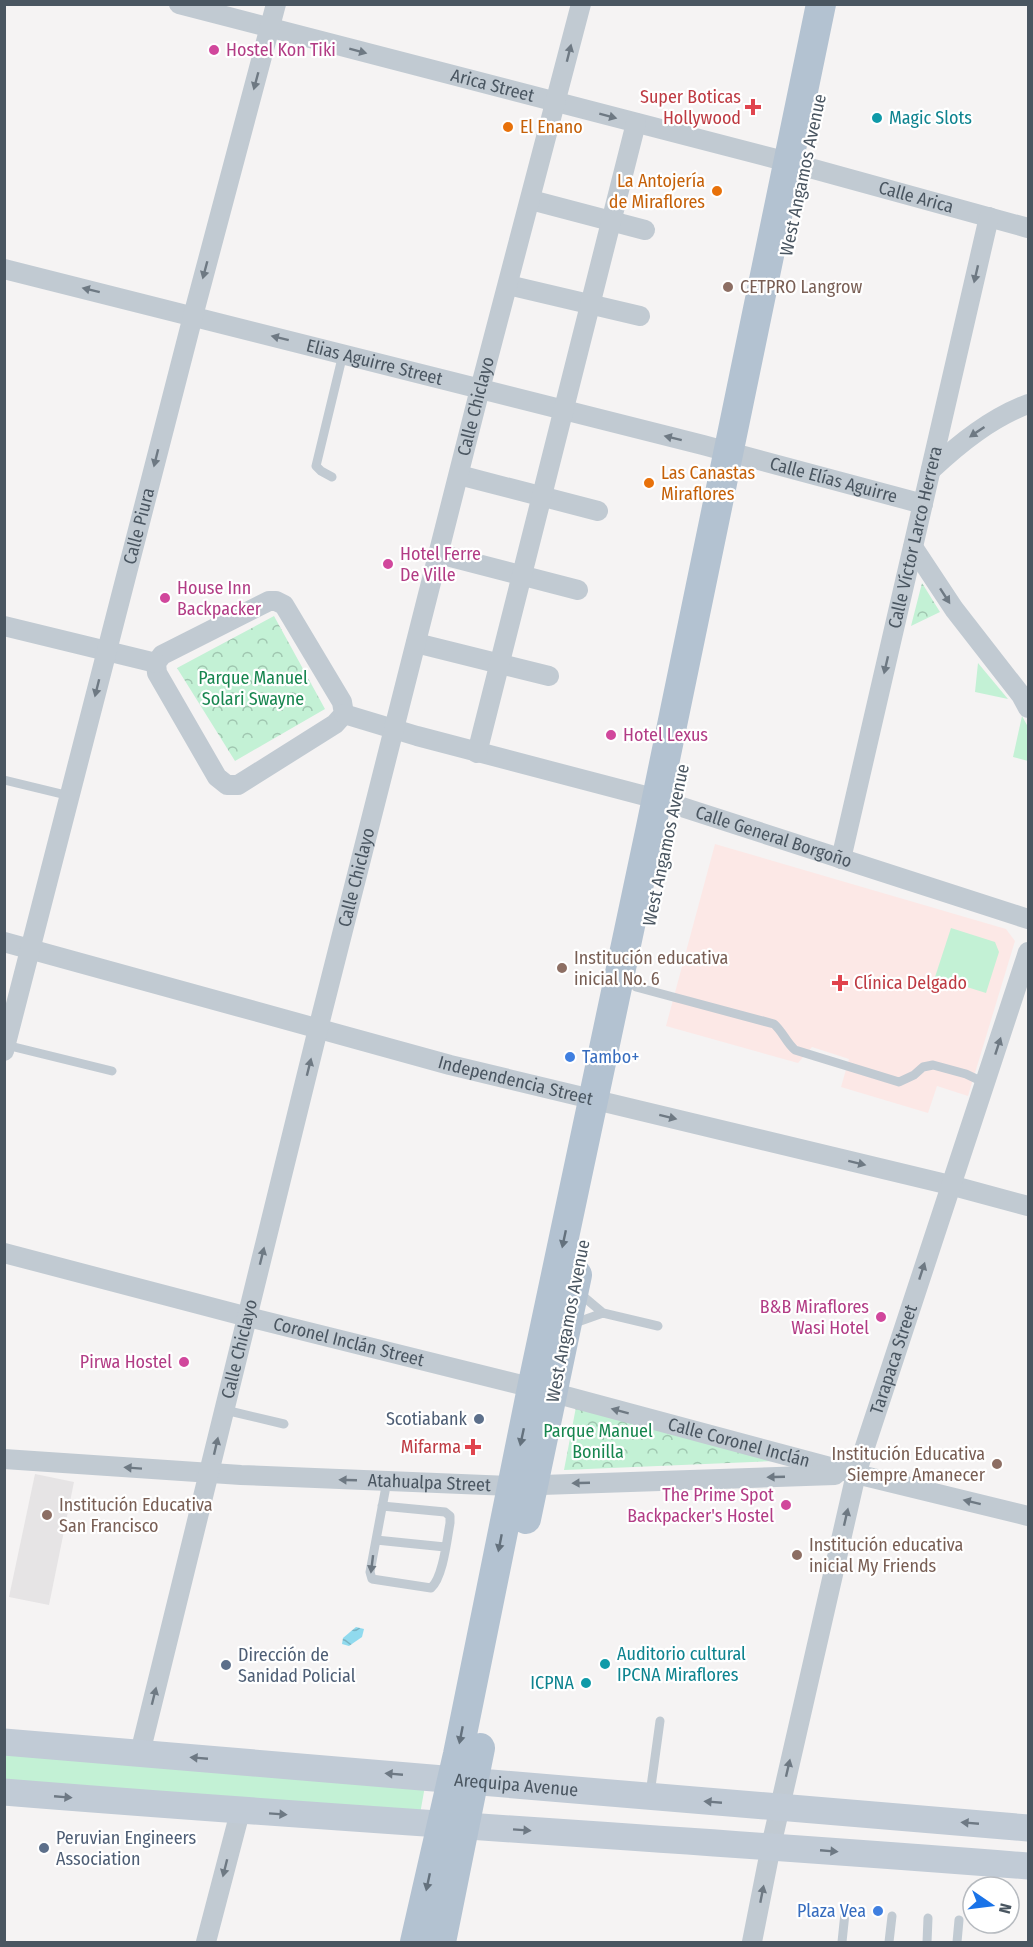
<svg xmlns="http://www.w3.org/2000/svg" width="1033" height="1947" font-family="'Fira Sans Condensed',sans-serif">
<defs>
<pattern id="park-crowns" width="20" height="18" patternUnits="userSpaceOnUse" patternTransform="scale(1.5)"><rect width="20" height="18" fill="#c3f1d5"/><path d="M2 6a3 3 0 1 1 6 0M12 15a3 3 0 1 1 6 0" fill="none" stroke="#a0c6b0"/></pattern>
<pattern id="water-waves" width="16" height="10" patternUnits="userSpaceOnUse" patternTransform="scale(1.5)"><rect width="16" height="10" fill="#90daee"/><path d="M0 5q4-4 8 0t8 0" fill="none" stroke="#78b4c4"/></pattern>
</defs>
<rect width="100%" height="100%" fill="#f5f3f3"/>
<path fill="#e6e4e5" d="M35,1474l39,8 -25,123 -40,-8z"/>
<path fill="#fce8e6" d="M715,844l291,85 9,12 -47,155 -31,-10 -9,27 -87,-26 8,-28 -37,-12 -14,16 -132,-37z"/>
<path fill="#c3f1d5" d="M978,663l30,36 -33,-7z
M1022,716l6,11v34l-15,-4z
M951,928l44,14 4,10 -13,41 -51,-16z
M4,1751l421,35 -5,28 -415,-32z"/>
<path fill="url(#park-crowns)" d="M922,583l18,29 -29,14z
M274,616l51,93 -90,52 -58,-93z
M576,1407l199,54 -211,9z"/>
<path fill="url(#water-waves)" d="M356,1627l8,2 -2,8 -13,9 -7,-2 1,-6z"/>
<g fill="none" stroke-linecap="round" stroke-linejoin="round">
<path stroke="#c1cad2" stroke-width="9" d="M332,477l-11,-6 -5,-5 27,-112
M4,780l66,16
M636,987l138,37c9,8 12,18 21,26l104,32 15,-7 9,-8 10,-2 33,9 19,9
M6,1045l106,26
M578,1292l25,21 55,13
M572,1324l31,-11
M225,1410l59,14
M382,1506l63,6 5,4v7c-3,16 -7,55 -19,65l-59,-9 -2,-7 17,-91
M376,1540l69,7
M650,1794l10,-73
M842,1942l3,-29
M889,1942l3,-26
M927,1942l1,-24
M957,1942l2,-22"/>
<g stroke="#c1cad2" stroke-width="20">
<path id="s1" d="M179,4l609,158 240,66"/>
<path d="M531,200l114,30"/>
<path id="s2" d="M4,269l699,176 220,59"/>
<path d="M508,285l132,31"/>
<path d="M931,470c29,-27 60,-52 97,-66"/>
<path d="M459,475l139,36"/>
<path d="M913,547l41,62 67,86 7,13"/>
<path d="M439,554l139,36"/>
<path d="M269,601h7l8,4 58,97 2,12 -9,10 -97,61h-11l-10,-8 -60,-104 -1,-10 6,-8z"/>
<path d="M4,626l152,37"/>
<path d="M416,643l133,33"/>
<path id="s3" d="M344,714l73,22 240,63 371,120"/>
<path d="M477,753l159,-630"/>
<path id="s4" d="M841,859l148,-642"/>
<path id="s5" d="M4,942l446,123 500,120 78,21"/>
<path id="s6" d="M4,1051l189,-735 83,-312"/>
<path id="s7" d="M4,1253l244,64 306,76 302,81 172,42"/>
<path id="s8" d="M4,1459l237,16 271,11 323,-11"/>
<path id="s9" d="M140,1753l178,-724 162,-640 101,-385"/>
<path d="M206,1942l34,-130"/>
<path id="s10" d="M752,1942l19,-96 85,-372 172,-522"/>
</g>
<g stroke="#c1cbd6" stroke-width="27">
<path id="s11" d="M4,1742l1024,86"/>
<path d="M4,1792c342,28 683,47 1024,74"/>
</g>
<path stroke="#b3c2d1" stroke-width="30" d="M526,1519l51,-244
M415,1942l43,-188 74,-366 119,-561 170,-823
M441,1942l39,-194"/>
</g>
<defs><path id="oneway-solid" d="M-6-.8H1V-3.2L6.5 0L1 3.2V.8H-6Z" transform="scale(1.5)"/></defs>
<g fill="#6e7983">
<use href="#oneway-solid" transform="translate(358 51) rotate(15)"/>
<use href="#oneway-solid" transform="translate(569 53) rotate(-76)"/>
<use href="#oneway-solid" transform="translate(256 81) rotate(105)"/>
<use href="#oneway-solid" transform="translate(608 116) rotate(15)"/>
<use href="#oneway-solid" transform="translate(205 270) rotate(105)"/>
<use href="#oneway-solid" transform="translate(976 274) rotate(103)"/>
<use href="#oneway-solid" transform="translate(91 290) rotate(-166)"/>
<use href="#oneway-solid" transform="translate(280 338) rotate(-166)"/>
<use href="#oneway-solid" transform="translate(977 432) rotate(146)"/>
<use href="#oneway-solid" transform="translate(673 438) rotate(-166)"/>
<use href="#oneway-solid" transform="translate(156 458) rotate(104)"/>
<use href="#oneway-solid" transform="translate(945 596) rotate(57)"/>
<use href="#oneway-solid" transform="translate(886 665) rotate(103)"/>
<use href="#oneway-solid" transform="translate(97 688) rotate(104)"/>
<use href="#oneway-solid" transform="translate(998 1046) rotate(-72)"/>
<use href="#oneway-solid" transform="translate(309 1067) rotate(-76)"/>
<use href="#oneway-solid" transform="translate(668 1117) rotate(14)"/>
<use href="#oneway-solid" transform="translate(857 1163) rotate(14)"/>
<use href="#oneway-solid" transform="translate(262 1256) rotate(-76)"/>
<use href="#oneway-solid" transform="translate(922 1271) rotate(-72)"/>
<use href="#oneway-solid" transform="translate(620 1411) rotate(-165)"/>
<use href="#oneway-solid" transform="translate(216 1446) rotate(-77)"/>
<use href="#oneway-solid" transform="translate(133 1468) rotate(-176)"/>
<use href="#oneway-solid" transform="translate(776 1477) rotate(178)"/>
<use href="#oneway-solid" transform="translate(348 1480) rotate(-178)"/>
<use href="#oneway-solid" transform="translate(581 1483) rotate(178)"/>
<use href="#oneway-solid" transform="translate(972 1502) rotate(-166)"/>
<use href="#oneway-solid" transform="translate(846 1517) rotate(-77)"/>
<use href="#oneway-solid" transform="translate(372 1564) rotate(97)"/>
<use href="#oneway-solid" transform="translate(154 1696) rotate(-76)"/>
<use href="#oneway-solid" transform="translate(788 1768) rotate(-77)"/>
<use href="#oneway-solid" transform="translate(225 1868) rotate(104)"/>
<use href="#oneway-solid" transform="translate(762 1894) rotate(-79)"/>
</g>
<g fill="#64717d">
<use href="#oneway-solid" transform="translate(564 1239) rotate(102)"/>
<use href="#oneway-solid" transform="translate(522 1437) rotate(102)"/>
<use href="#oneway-solid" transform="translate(500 1543) rotate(101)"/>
<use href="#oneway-solid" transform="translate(461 1735) rotate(101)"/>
<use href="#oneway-solid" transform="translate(428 1882) rotate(102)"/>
</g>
<g fill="#6e7984">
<use href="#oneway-solid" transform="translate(199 1758) rotate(-175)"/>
<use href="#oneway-solid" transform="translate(394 1774) rotate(-175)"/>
<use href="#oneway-solid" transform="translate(63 1797) rotate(5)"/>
<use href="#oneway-solid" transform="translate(713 1802) rotate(-175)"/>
<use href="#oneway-solid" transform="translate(278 1814) rotate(4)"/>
<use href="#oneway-solid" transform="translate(970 1823) rotate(-175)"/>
<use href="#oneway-solid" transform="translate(522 1830) rotate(4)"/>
<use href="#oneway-solid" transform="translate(829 1851) rotate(5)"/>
</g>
<g fill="#d1479c" stroke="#fff" stroke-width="2">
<circle cx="214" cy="50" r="6"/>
<circle cx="388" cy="564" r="6"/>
<circle cx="165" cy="598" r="6"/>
<circle cx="611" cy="735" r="6"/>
<circle cx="881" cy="1317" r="6"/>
<circle cx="184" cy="1362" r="6"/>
<circle cx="786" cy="1505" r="6"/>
</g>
<g fill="#e0444e" stroke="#fff" stroke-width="2">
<path d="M750 98h6v6h6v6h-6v6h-6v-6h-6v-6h6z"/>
<path d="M837 974h6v6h6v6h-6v6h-6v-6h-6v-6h6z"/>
<path d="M470 1438h6v6h6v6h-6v6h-6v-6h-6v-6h6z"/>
</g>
<g fill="#0f9aa8" stroke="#fff" stroke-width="2">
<circle cx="877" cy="118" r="6"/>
<circle cx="605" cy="1664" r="6"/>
<circle cx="586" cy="1683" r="6"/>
</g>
<g fill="#e8710a" stroke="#fff" stroke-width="2">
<circle cx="508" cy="127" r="6"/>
<circle cx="717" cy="191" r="6"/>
<circle cx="649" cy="483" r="6"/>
</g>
<g fill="#8d6e63" stroke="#fff" stroke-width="2">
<circle cx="728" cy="287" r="6"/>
<circle cx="562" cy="968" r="6"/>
<circle cx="997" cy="1464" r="6"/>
<circle cx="47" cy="1515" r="6"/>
<circle cx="797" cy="1555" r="6"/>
</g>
<g fill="#3f7fe0" stroke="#fff" stroke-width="2">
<circle cx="570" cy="1057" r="6"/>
<circle cx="878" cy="1911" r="6"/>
</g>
<g fill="#5c6f8a" stroke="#fff" stroke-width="2">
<circle cx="479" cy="1419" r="6"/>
<circle cx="226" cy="1665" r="6"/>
<circle cx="44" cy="1848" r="6"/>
</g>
<g text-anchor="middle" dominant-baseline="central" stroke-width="4.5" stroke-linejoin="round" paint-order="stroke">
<g font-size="18" fill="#b23c85" stroke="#fff" text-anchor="start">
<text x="226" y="50">Hostel Kon Tiki</text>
<text x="400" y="554">Hotel Ferre<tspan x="400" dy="21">De Ville</tspan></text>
<text x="177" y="588">House Inn<tspan x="177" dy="21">Backpacker</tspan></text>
<text x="623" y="735">Hotel Lexus</text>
<text x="869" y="1307" text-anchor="end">B&amp;B Miraflores<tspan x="869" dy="21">Wasi Hotel</tspan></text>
<text x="172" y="1362" text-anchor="end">Pirwa Hostel</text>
<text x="774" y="1495" text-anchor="end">The Prime Spot<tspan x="774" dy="21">Backpacker's Hostel</tspan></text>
</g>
<g font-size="18" fill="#4a5661" stroke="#fff">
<text stroke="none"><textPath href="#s1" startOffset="324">Arica Street</textPath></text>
<text transform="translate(803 175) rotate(-78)">West Angamos Avenue</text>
<text stroke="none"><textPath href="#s1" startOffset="762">Calle Arica</textPath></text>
<text stroke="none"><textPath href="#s2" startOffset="382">Elias Aguirre Street</textPath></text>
<text stroke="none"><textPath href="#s9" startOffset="1388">Calle Chiclayo</textPath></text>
<text stroke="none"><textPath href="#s2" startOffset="856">Calle Elías Aguirre</textPath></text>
<text stroke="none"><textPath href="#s6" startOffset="542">Calle Piura</textPath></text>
<text stroke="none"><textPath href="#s4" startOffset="330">Calle Víctor Larco Herrera</textPath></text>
<text stroke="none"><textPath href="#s3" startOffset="447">Calle General Borgoño</textPath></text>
<text transform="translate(666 845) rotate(-78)">West Angamos Avenue</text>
<text stroke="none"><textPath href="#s9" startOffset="902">Calle Chiclayo</textPath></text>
<text stroke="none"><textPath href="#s5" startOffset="530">Independencia Street</textPath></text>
<text transform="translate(568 1321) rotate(-79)">West Angamos Avenue</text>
<text stroke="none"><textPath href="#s7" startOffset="356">Coronel Inclán Street</textPath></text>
<text stroke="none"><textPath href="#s9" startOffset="416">Calle Chiclayo</textPath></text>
<text stroke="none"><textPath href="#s10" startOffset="600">Tarapaca Street</textPath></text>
<text stroke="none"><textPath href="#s7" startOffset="759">Calle Coronel Inclán</textPath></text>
<text stroke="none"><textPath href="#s8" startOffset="426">Atahualpa Street</textPath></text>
<text stroke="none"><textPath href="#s11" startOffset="514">Arequipa Avenue</textPath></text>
</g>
<g font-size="18" fill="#be3a42" stroke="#fff" text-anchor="end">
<text x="741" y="97">Super Boticas<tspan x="741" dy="21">Hollywood</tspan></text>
<text x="854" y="983" text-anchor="start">Clínica Delgado</text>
<text x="461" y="1447">Mifarma</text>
</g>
<g font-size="18" fill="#0d838f" stroke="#fff" text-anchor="start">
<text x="889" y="118">Magic Slots</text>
<text x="617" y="1654">Auditorio cultural<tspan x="617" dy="21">IPCNA Miraflores</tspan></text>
<text x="574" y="1683" text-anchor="end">ICPNA</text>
</g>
<g font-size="18" fill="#c56008" stroke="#fff" text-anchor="start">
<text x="520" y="127">El Enano</text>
<text x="705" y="181" text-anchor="end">La Antojería<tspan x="705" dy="21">de Miraflores</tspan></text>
<text x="661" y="473">Las Canastas<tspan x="661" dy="21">Miraflores</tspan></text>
</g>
<g font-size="18" fill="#785e54" stroke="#fff" text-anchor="start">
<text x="740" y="287">CETPRO Langrow</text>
<text x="574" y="958">Institución educativa<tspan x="574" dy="21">inicial No. 6</tspan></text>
<text x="985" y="1454" text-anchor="end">Institución Educativa<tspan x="985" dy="21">Siempre Amanecer</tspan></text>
<text x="59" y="1505">Institución Educativa<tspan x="59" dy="21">San Francisco</tspan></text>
<text x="809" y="1545">Institución educativa<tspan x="809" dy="21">inicial My Friends</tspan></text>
</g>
<g font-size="18" fill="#17864f" stroke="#fff">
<text x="253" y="678">Parque Manuel<tspan x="253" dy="21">Solari Swayne</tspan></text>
<text x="598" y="1431">Parque Manuel<tspan x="598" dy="21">Bonilla</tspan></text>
</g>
<g font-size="18" fill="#366cbe" stroke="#fff" text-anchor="start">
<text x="582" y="1057">Tambo+</text>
<text x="866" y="1911" text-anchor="end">Plaza Vea</text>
</g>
<g font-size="18" fill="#4e5e75" stroke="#fff" text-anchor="start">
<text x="467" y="1419" text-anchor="end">Scotiabank</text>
<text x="238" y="1655">Dirección de<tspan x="238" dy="21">Sanidad Policial</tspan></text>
<text x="56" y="1838">Peruvian Engineers<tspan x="56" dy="21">Association</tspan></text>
</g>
</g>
<rect width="1033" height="1947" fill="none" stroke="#4a5661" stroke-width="12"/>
<g transform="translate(991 1905) rotate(104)"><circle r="28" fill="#ffffff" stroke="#b7bbc0" stroke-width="1.5"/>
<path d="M0-4.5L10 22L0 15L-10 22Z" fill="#1a73e8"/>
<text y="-9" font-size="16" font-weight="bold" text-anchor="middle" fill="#4a5661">N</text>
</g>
</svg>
